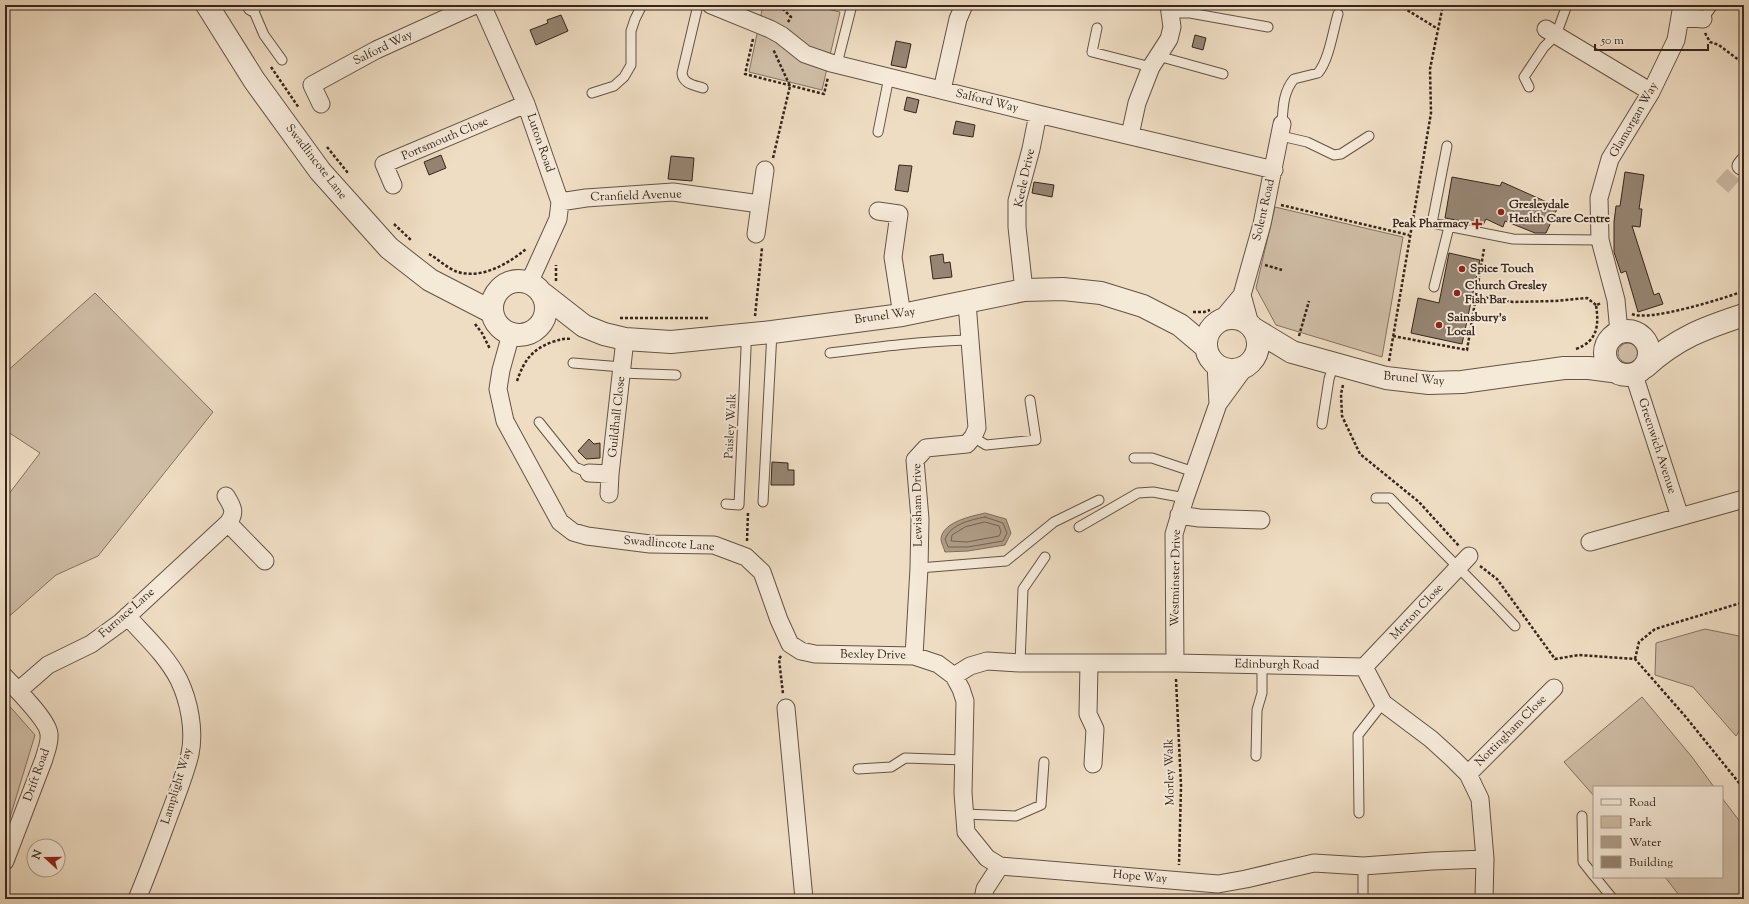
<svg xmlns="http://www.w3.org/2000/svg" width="1749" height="904" font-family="'Sorts Mill Goudy',serif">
<rect width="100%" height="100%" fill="#efddc3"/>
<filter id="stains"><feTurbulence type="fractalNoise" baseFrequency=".005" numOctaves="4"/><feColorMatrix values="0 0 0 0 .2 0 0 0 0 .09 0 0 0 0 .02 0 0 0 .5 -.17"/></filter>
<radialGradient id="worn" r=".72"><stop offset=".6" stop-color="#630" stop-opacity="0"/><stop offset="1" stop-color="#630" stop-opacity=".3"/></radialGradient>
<path fill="#d0bea7" stroke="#837262" d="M763,5h48l29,7 -18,78 -73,-18z
M1275,207l128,30 -21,120 -106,-32 -20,-37z
M95,293l118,119 -115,144 -42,19 -51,45v-121l35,-46 -35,-23v-57z
M1618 353a10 10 0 1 1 20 0a10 10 0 1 1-20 0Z
M1705,629l39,8v86l-8,13 -43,-49 -38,-12 1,-32z
M1642,697l50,60 22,30h-120v9l-30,-34z
M5,701l30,34 -30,99z
M1722,798l22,29v72h-62l-17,-22h57z"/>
<path fill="#b09e8a" stroke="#7f6e5e" d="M985,513l21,6 5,14 -6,12 -37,6 -23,1c-1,-4 -4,-9 -4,-13 1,-17 31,-23 44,-26z"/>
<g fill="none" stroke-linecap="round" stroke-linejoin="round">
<path stroke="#736253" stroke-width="1" d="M985,517l18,6 4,10 -4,8 -35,6h-20l-3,-8c6,-15 25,-19 40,-22z
M985,522l14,4 2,6 -2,4 -32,6 -16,-1 1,-6 13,-8z"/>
</g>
<path fill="#968573" stroke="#36251c" d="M561,15l7,16 -32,14 -6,-15 18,-7 -1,-3z
M1195,35l11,3 -3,12 -11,-3z
M896,41l15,3 -5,24 -15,-3z
M907,97l12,3 -3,13 -12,-3z
M956,121l19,4 -2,12 -20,-3z
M441,155l5,13 -17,7 -5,-13z
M671,156l23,2 -2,23 -24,-2z
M899,165l13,1 -4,26 -13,-2z
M1625,172l19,3 -5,34h3l-2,18 -8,-1 22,69 5,-2 4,11 -25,8 -12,-41 -5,2 -7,-21v-30l2,-16h4z
M1452,177l48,9 2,-4 56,25 -12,26h-11l-30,-12 -2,6 -17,-8 -3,6 -38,-7z
M1034,182l20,3 -2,12 -20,-4z
M1449,253l31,7 -18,84 -51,-11 7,-35 21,5z
M943,254l1,9 6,-1 2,15 -19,2 -3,-23z
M589,439l5,5 6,-1v15l-14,1 -8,-8z
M772,462l16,1v7h6v15h-23z"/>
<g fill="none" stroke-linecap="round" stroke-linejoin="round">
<path stroke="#cab8a2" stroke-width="17" stroke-dasharray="17 8" stroke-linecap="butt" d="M1722,187l19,-21"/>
<defs>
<path id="service" d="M698,5l-16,68c1,11 12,12 21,15
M252,7l12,28 18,25
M1170,13h20l78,14
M1703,19l10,-14
M1097,28l-5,24 59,15
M1158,56l65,18
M837,64l15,-59
M1529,87l-5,-10 20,-30 12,-12 11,-30
M592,93l22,-7 10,-9 7,-12v-34l4,-12 7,-14
M1282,124c1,-16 1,-32 12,-45l24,-6c11,-13 15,-42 20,-59
M878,132l11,-55
M1281,136l26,6 27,13 7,-1 28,-18
M1447,146l-15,77 81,16 87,1
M1434,287l15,-60
M830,353c47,-6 93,-12 140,-13
M573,363l49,4
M621,373l55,2
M539,422l36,45 14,6
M1322,424l7,-45 5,-16
M973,437l13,8 50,-5 -6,-40
M1134,458h18l42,14
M1376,498h14c41,43 84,84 125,128
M763,502l9,-170
M726,504l13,1 7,-156v-14
M1079,527l59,-34 15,-1 32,6
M919,568l87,-7 48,-39 45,-22
M1020,663l3,-74 22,-32
M1256,756l1,-46 5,-17v-28
M858,769l33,-2 14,-9 59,2
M1359,813l-1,-78 25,-32
M964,814l52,2 25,-11 3,-43
M1582,816l1,46 11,14
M1595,877l18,22
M1363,899v-33"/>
<path id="minor" d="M251,5l1,2
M482,5l44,99 34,98 -2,17 -29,64
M711,5l59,24 11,6 24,19 26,9 207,51 236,56
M1680,17l23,2
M1546,29l105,63
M942,90l16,-71 6,-14
M321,104l-9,-19 64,-35 99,-45
M1130,135l7,-32 14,-36 18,-28 3,-12 -3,-22
M1741,166l3,-4
M393,185l-9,-21 142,-60
M560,202l26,-4 87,-6 87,12
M878,211l21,3 -6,43 9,58
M756,234l9,-64
M1024,290l-7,-63v-26l14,-52 7,-35
M1242,295l8,29
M1222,319l20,-24 20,-71 20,-100
M1619,332l-3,-32 -16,-60 -1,-42 11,-39 41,-67 25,-52 6,-35
M511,334l-10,36 -3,19 7,32 55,101 13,10 14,4 63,8 64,1 32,12 16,15 17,48 11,24 11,7 14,3 99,2 24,8 16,12 7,13 4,12 -2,92 3,39 21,26 13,8 218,18 28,-5 68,-16 49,3 70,-5 52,-2
M1216,364l2,40
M1634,375l46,142
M589,473l21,1
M609,494l1,-20 15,-135
M226,496c7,11 10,17 2,27
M1179,515l20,3 62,2
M1590,542l154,-43
M127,616c18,20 40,40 52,64 10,21 16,50 11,74 -4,17 -11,35 -17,51 -12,32 -23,63 -36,94
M914,656l5,-88 1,-49 -5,-59 11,-12 41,-4 6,-7 4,-9 -10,-125
M1175,663l-1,-129 11,-36 33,-94 27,-37
M1089,664l-1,50 7,15 -2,35
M1364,667l19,36 48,36 22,20 15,15 12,25 5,60 -1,40
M1364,667l105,-111
M954,676l16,-10 17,-5 33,2h155l189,4
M5,677c11,12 43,43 44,57 1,9 -3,17 -5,25l-39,102
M18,691l30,-26 43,-21 29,-21 108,-100 37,38
M786,708l18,191
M1468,774l86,-86
M983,899l2,-10 15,-23"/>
<path id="tertiary" d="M207,5l47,75 66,91 69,77 41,32 62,32
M492 308a27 27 0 1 1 54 0a27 27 0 1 1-54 0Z
M543,294l41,32 20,8 21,5 46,3 101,-10 130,-17 122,-25 39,-1 38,4 42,13 37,19 26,22
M1206 344a26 26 0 1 1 52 0a26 26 0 1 1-52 0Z
M1254,329l38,23 94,26 43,5 33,-1 102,-14h25l23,3
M1605 353a22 22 0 1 1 44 0a22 22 0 1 1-44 0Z
M1645,367c32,-29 59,-39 99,-52"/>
</defs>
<use href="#service" stroke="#645346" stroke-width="11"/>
<use href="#minor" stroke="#645346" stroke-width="19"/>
<use href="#tertiary" stroke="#645346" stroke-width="24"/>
<path stroke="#36251c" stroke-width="2.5" stroke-dasharray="3 2" stroke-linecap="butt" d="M779,5l12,12 -3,5
M827,5l13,3
M1399,5l39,24
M1705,33l5,9 9,3 25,19
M753,39l-8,35 79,20 4,-17
M271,67l28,41
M327,147l21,26
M773,158l17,-72 -17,-37
M1281,205l128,30
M394,224l18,17
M429,254c9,5 19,15 29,18 24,7 50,-8 68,-23
M1265,265l17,5
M556,281v-16
M1476,296l8,-47
M1193,312h11l6,-2
M1632,314c17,8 93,-16 112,-23
M755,316l7,-68
M620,318h89
M475,324l7,9 8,16
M1299,336l10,-35
M1393,336l74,14 9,-54 37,6 42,-1 32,-3 9,7
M1576,349c22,-8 23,-24 20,-44l6,-2
M1389,361l42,-248 -1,-44 13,-64
M517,381c7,-20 14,-31 35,-39 7,-2 12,-4 19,-3
M1343,385l-2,9 1,22 18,38 59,48 40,44
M747,541l1,-29
M1480,566l17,13 58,80 24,-4 56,4 50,57 59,73
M781,656l-2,3 4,35
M1635,659l4,-17 16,-13 89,-27
M1176,679l5,107 -2,79"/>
<use href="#service" stroke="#f5e9d8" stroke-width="9"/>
<use href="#minor" stroke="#f5e9d8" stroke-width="17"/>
<use href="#tertiary" stroke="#f5e9d8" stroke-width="22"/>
</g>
<g fill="#8f2418" stroke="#f5e9d8" stroke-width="1.5">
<circle cx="1501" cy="212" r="4"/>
<path d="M1475 218h4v4h4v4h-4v4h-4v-4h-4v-4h4z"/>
<circle cx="1462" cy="269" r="4"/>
<circle cx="1457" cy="293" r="4"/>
<circle cx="1439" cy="325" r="4"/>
</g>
<g text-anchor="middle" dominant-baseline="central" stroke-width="4" stroke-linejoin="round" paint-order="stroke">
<g font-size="12" fill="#36251c" stroke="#f5e9d8">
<text transform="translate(383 48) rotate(-26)">Salford Way</text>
<text transform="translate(987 101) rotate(14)">Salford Way</text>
<text transform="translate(1634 120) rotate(-60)">Glamorgan Way</text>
<text transform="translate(445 139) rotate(-23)">Portsmouth Close</text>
<text transform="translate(540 143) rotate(71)">Luton Road</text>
<text transform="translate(316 162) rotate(52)">Swadlincote Lane</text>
<text transform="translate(1025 178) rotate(-78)">Keele Drive</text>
<text transform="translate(636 196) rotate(-2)">Cranfield Avenue</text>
<text transform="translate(1264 210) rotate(-77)">Solent Road</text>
<text transform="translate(885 316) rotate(-8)">Brunel Way</text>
<text transform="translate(1414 379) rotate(5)">Brunel Way</text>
<text transform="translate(617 417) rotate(-84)">Guildhall Close</text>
<text transform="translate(731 426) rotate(-87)">Paisley Walk</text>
<text transform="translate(1657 446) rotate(72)">Greenwich Avenue</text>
<text transform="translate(918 505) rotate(-91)">Lewisham Drive</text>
<text transform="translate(669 544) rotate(4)">Swadlincote Lane</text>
<text transform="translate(1176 578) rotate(-89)">Westminster Drive</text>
<text transform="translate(1417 612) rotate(-47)">Merton Close</text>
<text transform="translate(127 613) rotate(-41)">Furnace Lane</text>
<text transform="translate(873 655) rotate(1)">Bexley Drive</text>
<text transform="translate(1277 665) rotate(1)">Edinburgh Road</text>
<text transform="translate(1511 731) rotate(-45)">Nottingham Close</text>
<text transform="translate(1170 772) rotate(-91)">Morley Walk</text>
<text transform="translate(37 775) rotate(-70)">Drift Road</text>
<text transform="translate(177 786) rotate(-73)">Lamplight Way</text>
<text transform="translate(1140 877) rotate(5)">Hope Way</text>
</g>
<g font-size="12" font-weight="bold" fill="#36251c" stroke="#f5e9d8" text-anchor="start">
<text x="1509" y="205">Gresleydale<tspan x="1509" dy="14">Health Care Centre</tspan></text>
<text x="1469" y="224" text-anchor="end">Peak Pharmacy</text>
<text x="1470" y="269">Spice Touch</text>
<text x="1465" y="286">Church Gresley<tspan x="1465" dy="14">Fish Bar</tspan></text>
<text x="1447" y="318">Sainsbury's<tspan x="1447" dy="14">Local</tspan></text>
</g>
</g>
<rect width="1749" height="904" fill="none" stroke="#efddc3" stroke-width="20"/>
<rect x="6" y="6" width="1737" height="892" fill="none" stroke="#36251c" stroke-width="2"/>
<rect x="10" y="10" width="1729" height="884" fill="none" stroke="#36251c"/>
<rect x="1593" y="786" width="130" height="92" fill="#f5e9d8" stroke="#a99b8d"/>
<rect x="1601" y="799" width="20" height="6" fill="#f5e9d8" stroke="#a99b8d"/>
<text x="1629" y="806" font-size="12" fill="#36251c">Road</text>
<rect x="1601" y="816" width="20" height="12" fill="#d0bea7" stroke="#a99b8d"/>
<text x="1629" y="826" font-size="12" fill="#36251c">Park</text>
<rect x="1601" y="836" width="20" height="12" fill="#b09e8a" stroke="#a99b8d"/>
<text x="1629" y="846" font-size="12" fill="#36251c">Water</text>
<rect x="1601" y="856" width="20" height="12" fill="#968573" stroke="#a99b8d"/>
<text x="1629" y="866" font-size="12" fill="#36251c">Building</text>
<g transform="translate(46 858) rotate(291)"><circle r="19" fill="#f5e9d8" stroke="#a99b8d"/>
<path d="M0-3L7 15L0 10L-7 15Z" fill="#8f2418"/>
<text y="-6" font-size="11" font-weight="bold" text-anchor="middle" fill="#36251c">N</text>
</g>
<path d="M1595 44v6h113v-6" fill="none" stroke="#36251c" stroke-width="2"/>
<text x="1601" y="44" font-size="12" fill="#36251c" stroke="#f5e9d8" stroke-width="3" paint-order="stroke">50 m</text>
<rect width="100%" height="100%" filter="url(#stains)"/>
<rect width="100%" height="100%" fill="url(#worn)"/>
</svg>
